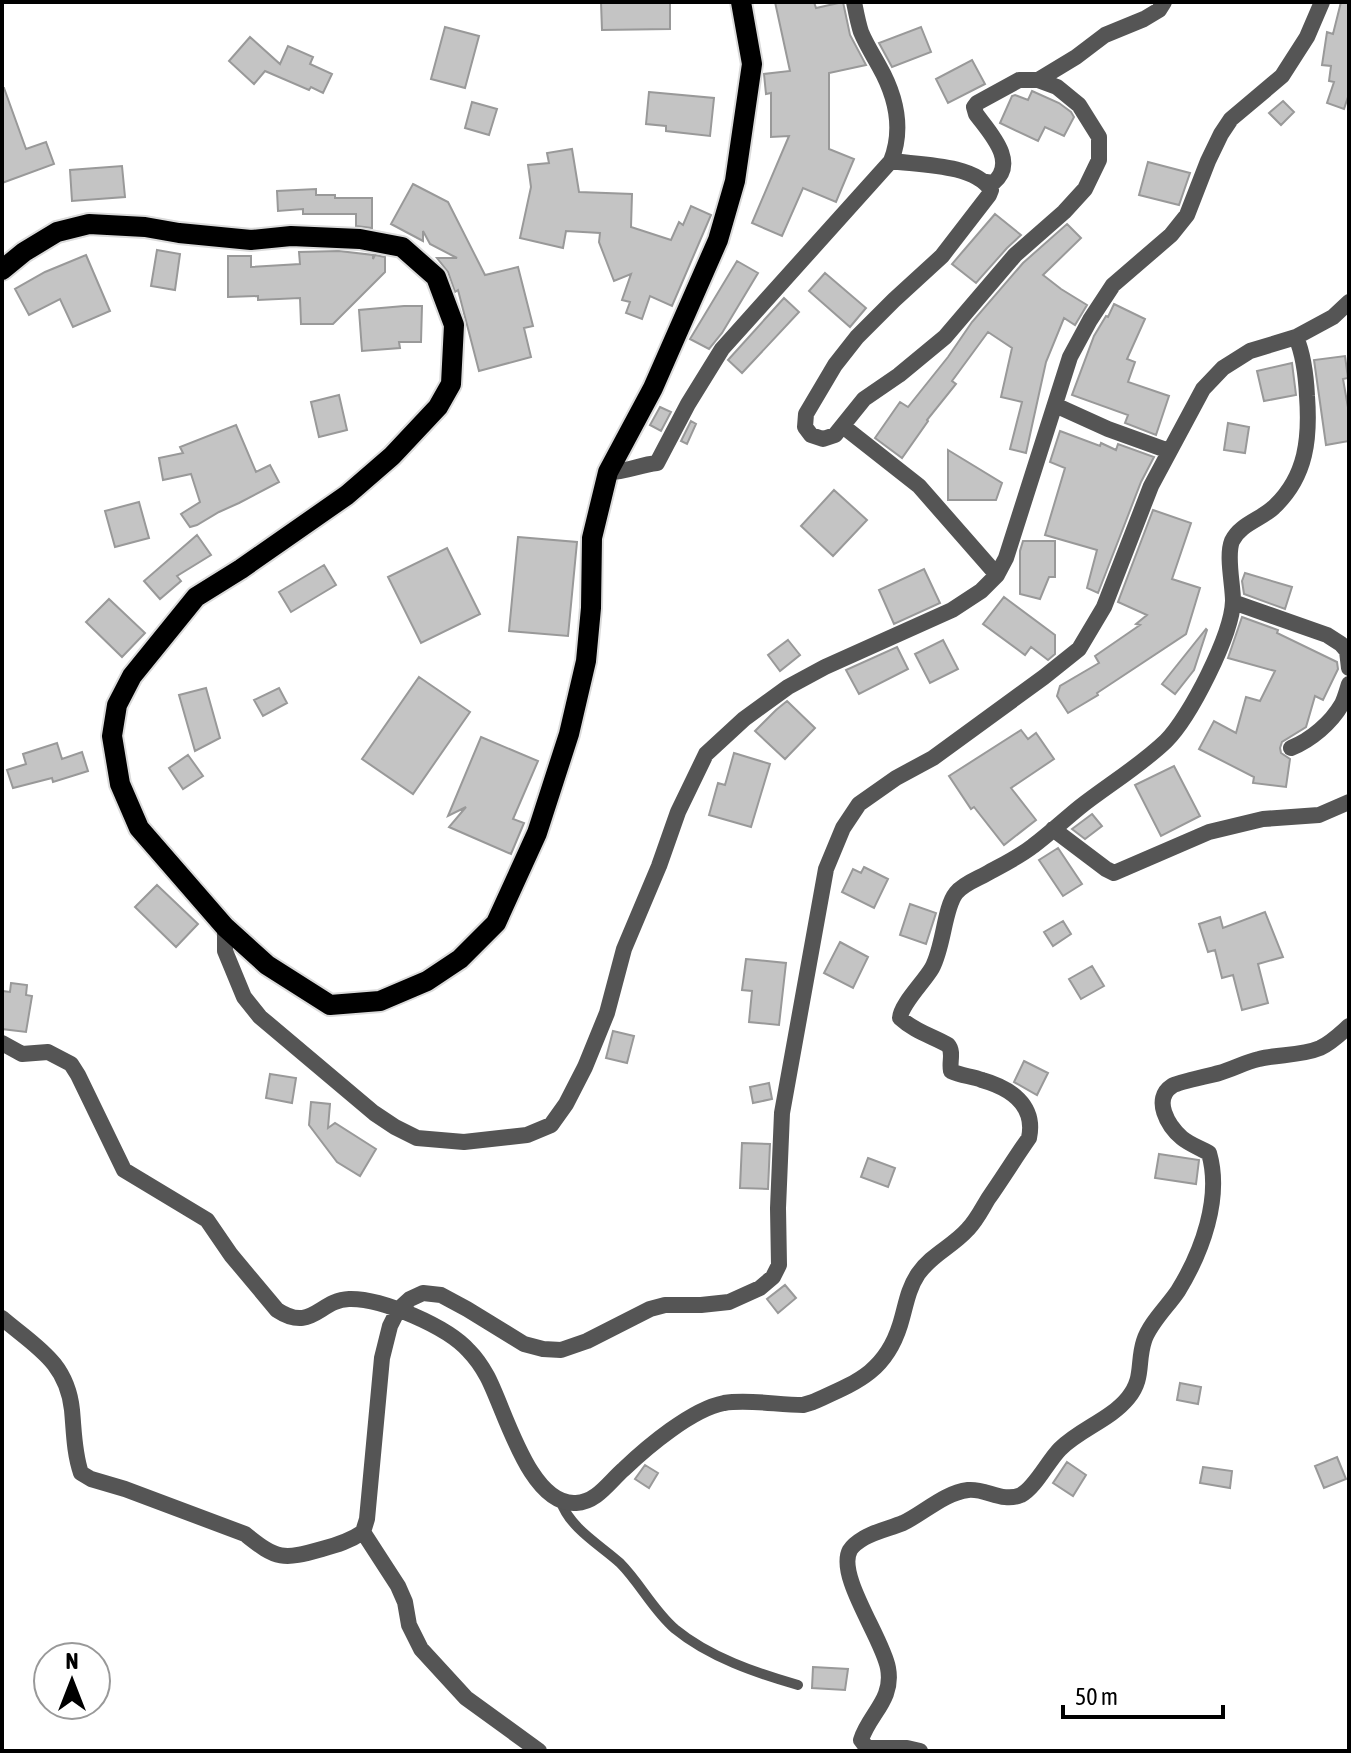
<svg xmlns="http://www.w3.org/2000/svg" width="1351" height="1753" font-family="'Asap Condensed',sans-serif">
<rect width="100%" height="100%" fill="#fff"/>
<path fill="#c4c4c4" stroke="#999" stroke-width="2" d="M601,2h69v27l-68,1z
M775,2h39l2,6 27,-6 7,33 16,30 -37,8v76l25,10 -18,43 -33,-14 -21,48 -30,-13 37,-87 -18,1v-44l-5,1 -2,-20 26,-3z
M1341,2h8v92l-5,15 -17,-6 7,-21 -5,-1 2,-15 -9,-1 5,-33 6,2z
M445,27l34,9 -14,52 -34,-9z
M921,27l10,25 -39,15 -13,-24z
M250,37l30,27 8,-18 25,11 -3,7 22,10 -9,19 -12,-6 -2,3 -44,-19 -11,13 -25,-23z
M972,60l13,24 -37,19 -12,-24z
M2,88h2l22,61 20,-7 8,22 -52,19z
M1032,91l27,12 12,9 3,5 -10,19 -19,-9 -7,14 -38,-18 12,-27 3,-1 13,5z
M649,92l65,6 -4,38 -44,-5v-5l-20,-2z
M1283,101l11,11 -13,13 -12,-12z
M472,102l25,7 -8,26 -24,-7z
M572,149l7,43 53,2 -1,33 40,13 8,-18 4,3 8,-19 20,9 -39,91 -22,-10 -8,23 -16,-6 4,-11 -8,-2 9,-26 -17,7 -15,-39 1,-9 -34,-2 -3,17 -43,-10 11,-51 -3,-22 21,-2 -2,-10z
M1148,162l42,11 -11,32 -40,-10z
M122,166l3,31 -53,4 -2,-31z
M413,184l35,18 37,73 33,-8 15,59 -9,2 7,29 -52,14 -21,-81 -3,2 -7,-20 -11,-14h20l-27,-14 -7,-13v10l-32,-17z
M316,189v6h19v3h37v30l-16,-2v-12h-53v-5l-25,2 -1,-20z
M995,214l26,21 -14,13 -31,35 -24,-19z
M1067,224l14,14 -38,37 18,14 26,16 -12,20 -11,-7 -18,44 -20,91 -16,-4 12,-47 -21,-5 11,-49 -24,-16 -36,49 4,3 -29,36 1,1 -26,37 -27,-20 25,-36 8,5 40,-50 24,-35 51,-59z
M157,250l23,4 -5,36 -24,-4z
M339,251l34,4v4l2,-4 10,2v15l-52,52h-32l-1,-26 -42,2v-4l-30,1v-41h23v11l49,-3 -1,-12z
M86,255l24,56 -37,16 -13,-28 -31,16 -14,-26 30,-17z
M737,261l21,12 -36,60 -13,16 -19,-10z
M825,273l41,35 -16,19 -41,-36z
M784,298l15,14 -57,61 -14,-13z
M1114,304l31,15 -18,40 8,3 -7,20 41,14 -13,39 -31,-12 3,-8 -56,-20 22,-59 12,-20 2,1z
M404,306h18l-1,36h-22l1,6 -38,3 -3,-41z
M1345,356l3,22 -5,1 6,34v28l-23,4 -12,-85z
M1292,363l4,32 -32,6 -7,-30z
M339,395l8,35 -28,7 -8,-35z
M660,407l11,5 -10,19 -11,-6z
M691,421l5,3 -9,20 -6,-3z
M1228,423l21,4 -4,26 -21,-3z
M236,425l20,47 14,-7 9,17 -40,21 -20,9 -22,13 -7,2 -9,-13 19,-12 -9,-28 -28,6 -4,-22 24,-5 -3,-6z
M1060,431l40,15 1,-3 15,7 2,-6 36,13 -13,25 -43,111 -11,-5 10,-38 -52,-15 20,-67 -15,-6z
M948,450l54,33 -6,17h-48z
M834,490l33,30 -34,36 -32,-30z
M139,502l10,36 -34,9 -10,-36z
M1153,510l38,13 -19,56 28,9 -14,46 -89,59 1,2 -30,18 -11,-17 3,-10 39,-23 -4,-7 45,-31 -4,-1 11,-9 -29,-13z
M197,535l14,20 -34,21 4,5 -21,18 -16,-18z
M518,537l59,5 -9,94 -59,-5z
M1023,541h32v36h-6l-9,22 -20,-5v-43z
M447,548l33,66 -59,29 -33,-66z
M324,565l12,20 -45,27 -12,-20z
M924,569l16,34 -46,21 -15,-34z
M1245,573l47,14 -7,22 -41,-15 -2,-13z
M1004,597l51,38v19l-7,6 -17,-13 -6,8 -42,-31z
M109,599l36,34 -23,24 -36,-35z
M1242,617l36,13 -1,3 60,29 1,7 -15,31 -8,-4 -9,31 -24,15 -2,6 1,5 9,6 -4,28 -33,-4 1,-6 -55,-28 15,-28 22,12 10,-36 14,4 15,-30 -47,-13z
M1206,629l1,1 -13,40 -19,24 -13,-10z
M788,640l12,15 -20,16 -12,-16z
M943,640l15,29 -28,14 -15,-29z
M897,647l11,22 -49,25 -13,-24z
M419,677l51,35 -57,82 -51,-35z
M206,688l14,50 -25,13 -16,-56z
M279,688l8,15 -24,13 -9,-16z
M787,701l28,27 -30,31 -30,-28 21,-21z
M1021,730l7,9 8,-6 18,26 -43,29 25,32 -32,25 -30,-38 -3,2 -22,-33z
M481,737l57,24 -25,58 11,4 -13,31 -62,-27 17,-20 -18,9z
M57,743l5,16 20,-7 6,19 -35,11 -1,-4 -39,10 -6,-18 19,-6 -3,-10z
M734,753l36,11 -19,63 -42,-12 9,-32 7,2z
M188,755l15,21 -20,13 -14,-21z
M1174,766l26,50 -39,20 -26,-51z
M1092,814l10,12 -17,13 -13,-10z
M1058,848l24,36 -19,12 -24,-36z
M864,867l24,12 -14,29 -32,-16 11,-23 8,4z
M157,885l41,39 -22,23 -41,-40z
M910,904l26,9 -10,31 -26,-9z
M1265,912l18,45 -25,7 10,39 -26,7 -9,-35 -11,3 -7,-28 -7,2 -9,-28 21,-7 3,11z
M1063,921l8,13 -18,12 -9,-14z
M840,942l28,15 -15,31 -29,-15z
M746,959l40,4 -7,62 -30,-3 3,-31 -10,-1z
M1092,966l12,20 -23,13 -12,-20z
M11,983l16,2 -1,10 6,1 -6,36 -24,-3v-38l8,1z
M613,1031l21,5 -7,27 -21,-5z
M1024,1061l24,12 -11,22 -23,-13z
M270,1074l26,4 -4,25 -26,-5z
M769,1083l3,16 -19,4 -3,-16z
M311,1102l19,2 -2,24 7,-5 41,26 -16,27 -23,-14 -28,-37z
M742,1143l28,1 -2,45 -28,-1z
M1159,1154l40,6 -3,24 -41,-6z
M868,1158l27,10 -7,19 -27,-10z
M785,1285l11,13 -18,15 -11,-14z
M1180,1383l21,4 -3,17 -21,-4z
M1337,1457l9,22 -22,9 -9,-22z
M1067,1462l19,13 -13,21 -20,-13z
M645,1465l13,8 -9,15 -14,-9z
M1203,1467l29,4 -2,17 -30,-5z
M813,1667l35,2 -3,21 -33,-2z"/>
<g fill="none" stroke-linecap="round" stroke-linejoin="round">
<defs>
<path id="primary" d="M2,270l22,-18 33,-20 32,-8 56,3 34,6 72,7 40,-4 69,3 42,8 34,30 18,48 -3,59 -13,23 -46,49 -45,39 -106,74 -45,28 -64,79 -15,29 -5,31 8,48 19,44 86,99 42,38 63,40 50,-4 47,-20 33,-22 36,-36 41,-90 32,-99 17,-73 5,-53 1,-70 16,-66 45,-84 65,-148 17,-59 17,-117 -11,-62"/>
</defs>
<use href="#primary" stroke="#dbdbdb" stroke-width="24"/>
<path stroke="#555" stroke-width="10" d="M561,1502c9,26 39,43 59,61 20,20 33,47 55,66 34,28 81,44 123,56"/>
<path stroke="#555" stroke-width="16" d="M891,161c29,4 83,3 100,29l-2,5 -47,61 -48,44 -37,37 -22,28 -29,49 -1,13 6,8 12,4 12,-4 29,-36 35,-24 46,-38 70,-82 49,-43 21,-23 14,-29v-23l-20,-32 -22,-18 -19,-7
M986,182l7,1c26,-21 -4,-51 -17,-69l-2,-7 3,-4 42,-23h19l38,-23 29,-22 39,-16 15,-9 5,-8
M1055,405l53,24 61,22
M844,427l75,59 78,89
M608,472c18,0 31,-7 49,-9l31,-59 34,-55 169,-188c13,-33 5,-65 -12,-95 -6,-11 -13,-22 -18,-34 -3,-9 -5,-20 -7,-30
M1233,602l94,33 14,9 6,7 2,17
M1291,748c20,-8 40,-25 51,-44 3,-6 5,-14 7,-20
M1053,829l53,40 8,4 95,-41 54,-13 56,-4 30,-13
M225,927v24l19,46 16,20 114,96 21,14 22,11 47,4 63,-7 24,-10 15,-21 19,-37 22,-54 17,-64 35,-83 19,-54 28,-58 38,-35 44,-32 37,-20 127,-57 29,-19 16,-16 9,-17 64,-201 20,-37 23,-35 58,-50 16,-20 21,-54 13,-27 10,-15 51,-43 25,-39 15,-35
M2,1043l20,11 26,-2 23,12 7,11 46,95 83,50 24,35 46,55c35,23 42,-10 72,-11 33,-1 99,28 120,52 7,7 13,16 18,25 18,33 42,130 89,127 21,-1 33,-21 48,-34 23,-22 68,-60 100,-66 25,-4 54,2 79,2l10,-3c42,-19 72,-29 87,-77 6,-19 7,-34 18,-51 14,-20 34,-27 50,-45 8,-8 14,-20 20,-30 14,-20 27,-41 41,-61 7,-33 -19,-50 -47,-58 -10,-4 -21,-4 -31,-9 -2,-9 3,-19 -3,-26 -16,-9 -34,-14 -48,-27 1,-14 24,-36 32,-50 12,-22 12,-60 24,-75 7,-9 21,-14 30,-19 16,-9 33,-17 47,-28 16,-12 31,-26 47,-39 28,-22 60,-41 86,-66 24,-24 66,-106 67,-140 0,-17 -7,-45 -1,-60 8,-17 30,-22 42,-34 33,-31 36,-70 33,-111 -1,-21 -3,-40 -11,-59
M2,1318c34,29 65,44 70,92 2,21 2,43 9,63l10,6 34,10 120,45c32,26 38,26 77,15 15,-4 28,-8 41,-17l4,-13 15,-161 8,-32 8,-16 12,-11 13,-6 18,2 26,14 57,35 19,5 18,1 26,-9 63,-32 15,-4h36l28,-3 31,-14 13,-11 6,-12 -1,-57 4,-95 44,-244 17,-41 16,-24 37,-26 37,-20 111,-81 35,-28 25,-42 47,-121 52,-97 20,-21 27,-17 46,-14 37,-20 16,-15
M363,1532l35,54 7,16 4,23 12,24 45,49 73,53
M920,1751l-13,-3h-40l-6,-8c8,-26 33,-40 27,-72 -5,-29 -52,-93 -38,-118 3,-5 9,-9 14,-12 12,-7 27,-10 39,-15 21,-10 41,-30 65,-33 18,-2 34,13 53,5 14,-7 27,-34 39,-46 20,-20 50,-29 68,-51 16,-19 9,-36 16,-57 5,-17 24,-35 34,-50 24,-39 44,-93 31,-138 -9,-5 -20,-9 -27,-15 -14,-12 -30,-39 -10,-52 6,-4 37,-10 47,-13 14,-4 26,-11 40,-14 20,-5 42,-3 61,-11 11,-5 20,-14 29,-22"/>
<use href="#primary" stroke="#000" stroke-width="20"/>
</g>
<rect width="1351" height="1753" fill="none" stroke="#000000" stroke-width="8"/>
<g transform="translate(72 1681)"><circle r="38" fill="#ffffff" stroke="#999999" stroke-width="2"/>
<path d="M0-6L14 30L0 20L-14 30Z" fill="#000000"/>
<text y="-12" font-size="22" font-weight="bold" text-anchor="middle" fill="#000000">N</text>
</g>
<path d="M1063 1705v12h160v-12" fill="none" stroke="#000000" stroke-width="4"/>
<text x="1075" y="1705" font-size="24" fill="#000000" stroke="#ffffff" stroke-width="6" paint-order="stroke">50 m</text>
</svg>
